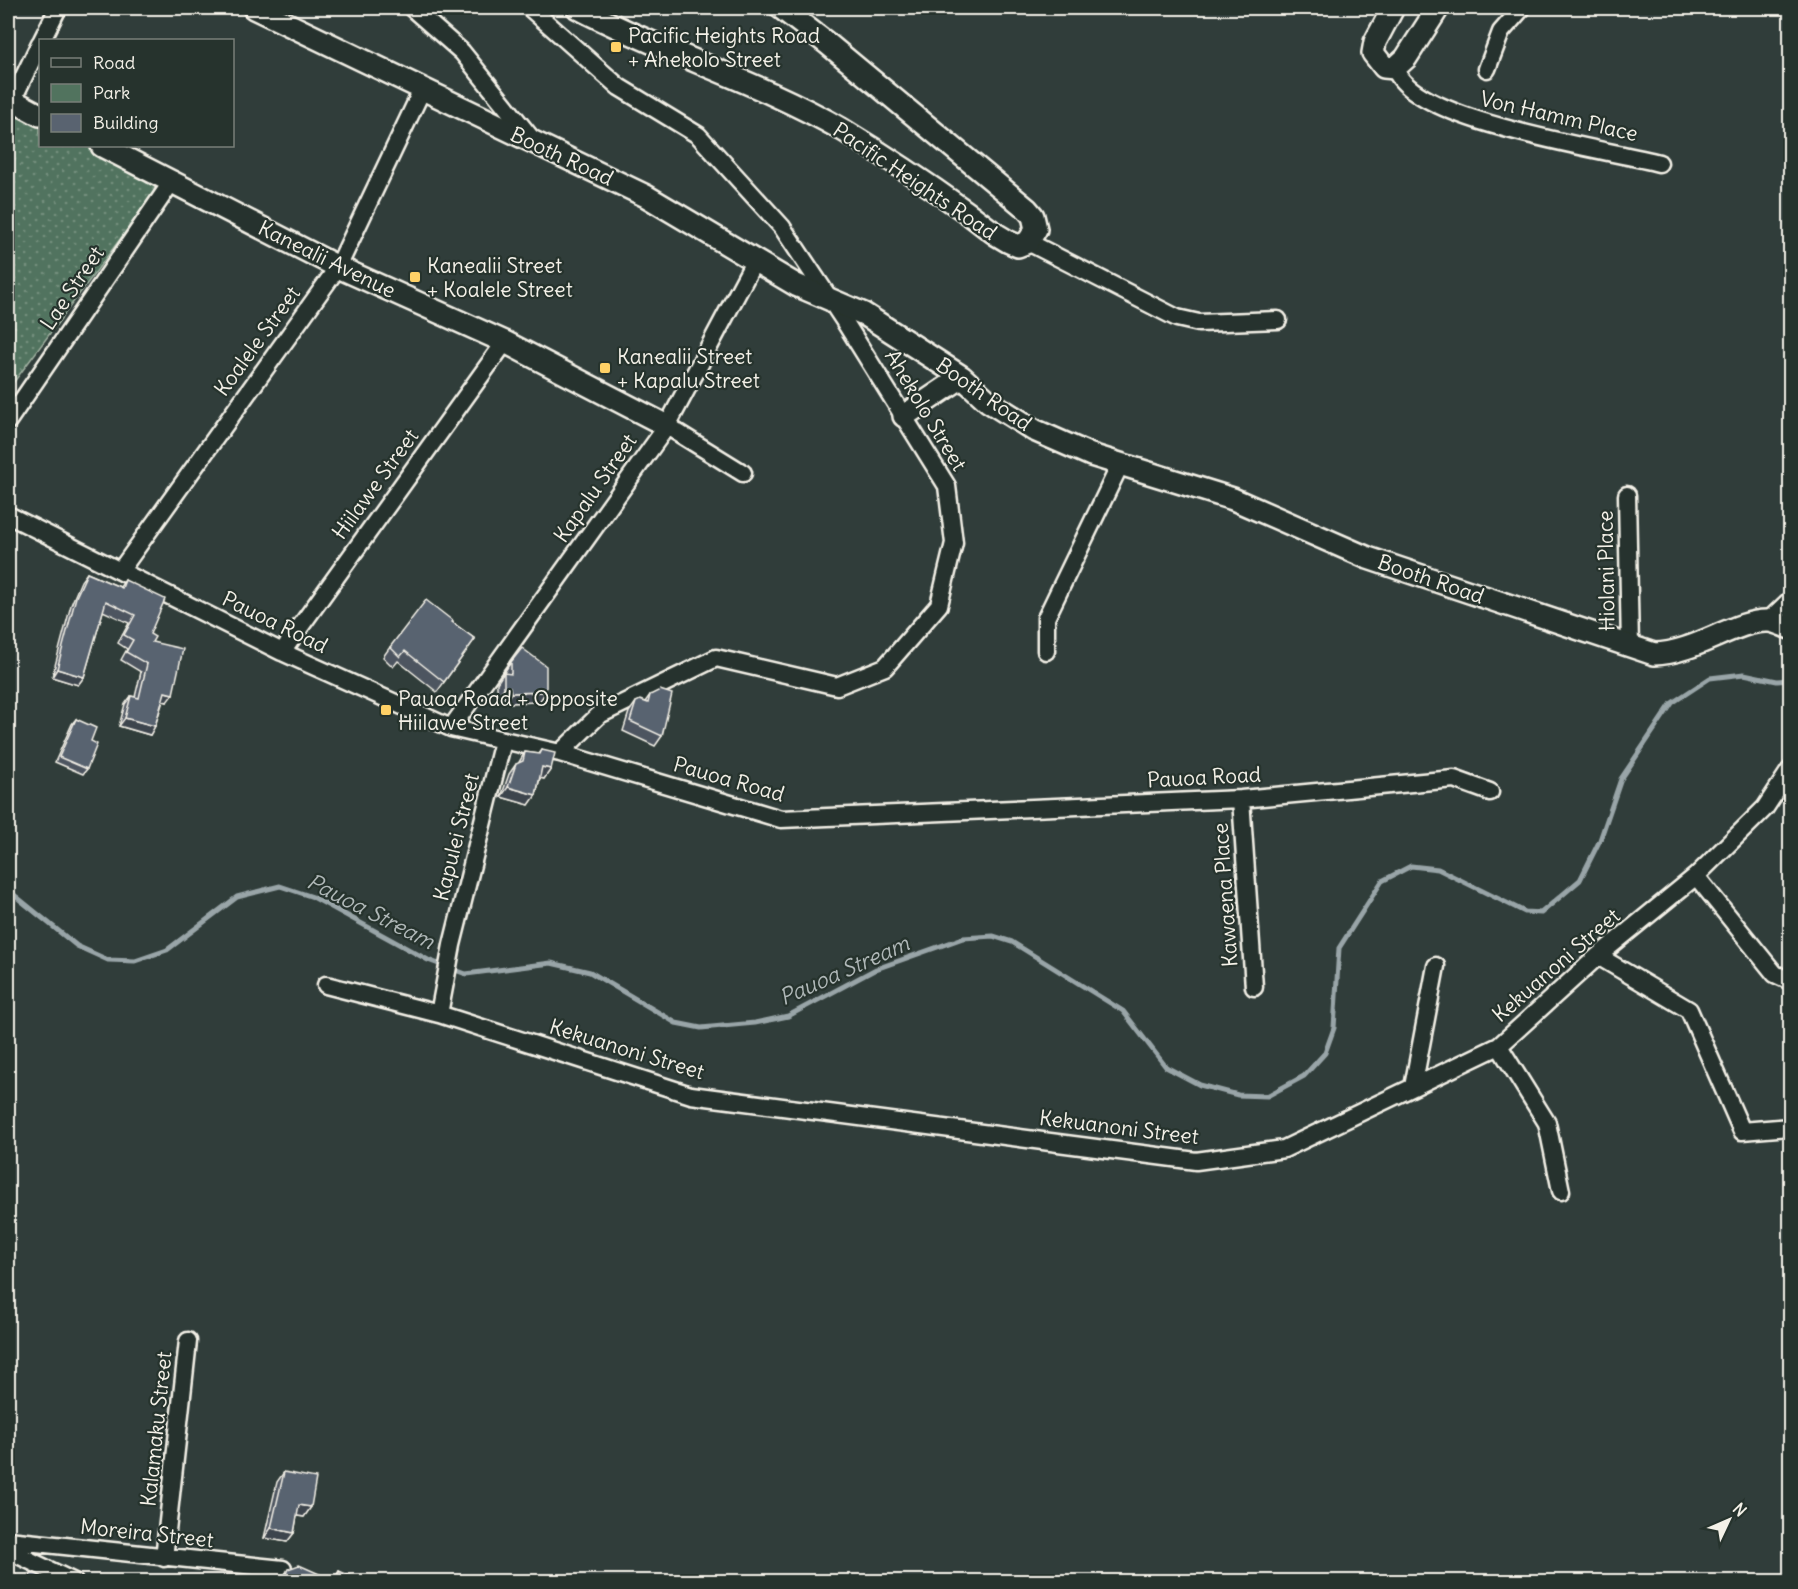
<svg xmlns="http://www.w3.org/2000/svg" width="1798" height="1589" font-family="Delius,sans-serif">
<defs>
<pattern id="green-dots" width="8" height="8" patternUnits="userSpaceOnUse" patternTransform="scale(1.5)"><rect width="8" height="8" fill="#51735e"/><path d="M2 2h.1M6 6h.1" fill="none" stroke="#738e7d" stroke-width="1.8" stroke-linecap="round"/></pattern>
</defs>
<rect width="100%" height="100%" fill="#303d3a"/>
<filter id="ink" filterUnits="userSpaceOnUse"><feTurbulence type="fractalNoise" baseFrequency=".0167" numOctaves="2"/><feDisplacementMap in="SourceGraphic" scale="12" xChannelSelector="R" yChannelSelector="G"/><feConvolveMatrix kernelMatrix="1 2 1 2 8 2 1 2 1" color-interpolation-filters="sRGB"/></filter>
<g filter="url(#ink)">
<path fill="url(#green-dots)" stroke="#a2b2a3" stroke-width="1.5" d="M8,105l32,17v24h47l63,31 5,11 -3,8 -144,194z"/>
<g fill="none" stroke-linecap="round" stroke-linejoin="round">
<path stroke="#99a5a8" stroke-width="5" d="M8,890l69,56 31,14 27,1 32,-11 70,-53 43,-11 33,11 115,63 38,14 85,-11 39,9 86,51 25,5 54,-5 33,-7 88,-47 87,-31 30,-2 19,6 111,69 43,56 34,18 38,10 29,1 37,-20 21,-23 9,-25 5,-80 43,-67 29,-15 27,3 87,43 16,1 39,-33 20,-40 21,-61 51,-76 38,-25 34,-4 33,7 13,-1"/>
<defs>
<path id="minor" d="M412,8l50,44 70,87
M530,8l89,79 79,48 84,92 61,92 104,167 7,57 -15,62 -54,62 -48,19 -121,-28 -117,57 -39,38
M42,40l16,-32
M1395,68c16,54 211,81 264,95
M1487,69l14,-37 21,-24
M12,101l28,-58
M1028,242l149,76 22,5 79,-3
M8,421l165,-241
M667,426l76,47
M1627,495l3,152
M8,515l274,137 169,76 109,25 221,66 460,-20 213,-20 36,13
M120,571l218,-304 84,-177
M1768,621l22,-21
M1046,651v-33l74,-153
M282,652l223,-310
M451,728l216,-302 87,-164
M1241,799l13,188
M1696,876l79,98 15,7
M1598,956l91,54 53,121 48,-4
M326,985l113,29 252,81 505,66 88,-12 215,-103 99,-90 98,-80 69,-68 25,-38
M439,1014l13,-69 51,-204
M1499,1046l48,77 14,68
M1413,1087l23,-121
M8,1540l275,29
M8,1550l66,32
M164,1558l24,-217"/>
<path id="tertiary" d="M254,8l392,188 150,89 68,29 98,63 26,24 46,29 57,25 142,44 135,59 286,96c42,-1 81,-34 114,-33 7,0 16,5 22,7
M578,8c86,45 180,73 265,122 41,25 83,53 122,81 17,12 32,27 53,35l10,-4 8,-13 -3,-13 -6,-7 -199,-165 -47,-36
M1393,8l-18,34 -2,11 11,14 11,1 11,-10 32,-50
M8,98l32,17
M102,146l236,121 167,75 162,84
M904,416l58,-39"/>
</defs>
<use href="#minor" stroke="#f4f1e8" stroke-width="21"/>
<use href="#tertiary" stroke="#f4f1e8" stroke-width="26"/>
<use href="#minor" stroke="#26332d" stroke-width="16"/>
<use href="#tertiary" stroke="#26332d" stroke-width="21"/>
</g>
<path fill="#4d5560" stroke="#f4f1e8" stroke-width="1.5" d="M87,573l33,14 5,-7 25,54 17,68 -4,-1 -8,25 -5,9 -31,-9 6,-22 6,-8 4,1 6,-25 -20,-12 6,-11 -9,-6 11,-20 -26,-12 -19,66 -6,8 -26,-8 19,-72 10,-24z
M452,622l23,17 -38,53 -39,-31 -5,6 -10,-10 7,-10z
M511,662l35,30 -7,10 -35,1v-6l-7,1v-15z
M650,695l12,41 -7,10 -32,-15 6,-19 7,-10h9z
M76,719l11,50 -4,5 -28,-12 17,-38z
M542,750l9,19 -7,10 -4,-1 -4,17 -7,10 -28,-8 8,-23 7,-10h2l7,-12 14,2z
M284,1472l27,35 -7,10 -7,-1 -3,17 -7,9 -23,-4 13,-56z
M288,1569l45,12 6,-10 12,10h-70z"/>
<path fill="#3e454e" stroke="#f4f1e8" stroke-width="1.5" d="M57,669l27,8 -6,8 -26,-8z
M510,687l-6,10 -7,1 7,-10z
M165,692l8,2 -6,8 -8,-2z
M546,692l-7,10 -35,1 7,-10z
M125,718l30,8 -5,9 -31,-9z
M542,767l9,2 -7,10 -9,-2z
M508,787l28,8 -7,10 -28,-8z
M299,1505l12,2 -7,10 -12,-2z
M271,1528l23,5 -7,9 -23,-4z"/>
<path fill="#596370" stroke="#f4f1e8" stroke-width="1.5" d="M87,573l35,15 3,-8 40,19 -15,35 5,3 -3,5 31,7 -10,45 -8,-2 -10,34 -30,-8 6,-22 8,2 8,-34 -21,-12 7,-12 -9,-5 11,-20 -29,-14 -22,76 -27,-8 19,-72z
M426,600l27,21 -1,1 23,17 -31,43 -39,-31 -5,6 -10,-10z
M522,648l24,18v26l-35,1 -1,-6 -6,1v-15l7,1v-12z
M660,690l12,4 -10,42 -32,-15 6,-19 4,-2 8,3 2,-8z
M76,719l20,9 -5,13 6,3 -10,25 -28,-12z
M542,750l13,3 -4,16 -9,-2 -6,28 -28,-8 8,-23 7,-3 2,-9 15,2z
M284,1472l32,6 -5,29 -12,-2 -5,28 -23,-5z
M299,1565l36,16h-52l5,-12z
M339,1571l14,6 -2,4h-16z
M8,1572l20,9 4,-9 18,9h-42z"/>
</g>
<g fill="#ffd166" stroke="#26332d" stroke-width="2">
<rect x="610" y="41" width="12" height="12" rx="3"/>
<rect x="409" y="271" width="12" height="12" rx="3"/>
<rect x="599" y="362" width="12" height="12" rx="3"/>
<rect x="380" y="704" width="12" height="12" rx="3"/>
</g>
<g text-anchor="middle" dominant-baseline="central" stroke-width="4.5" stroke-linejoin="round" paint-order="stroke">
<g font-size="21" fill="#f4f1e8" stroke="#26332d" text-anchor="start">
<text x="628" y="35">Pacific Heights Road<tspan x="628" dy="24">+ Ahekolo Street</tspan></text>
<text x="427" y="265">Kanealii Street<tspan x="427" dy="24">+ Koalele Street</tspan></text>
<text x="617" y="356">Kanealii Street<tspan x="617" dy="24">+ Kapalu Street</tspan></text>
<text x="398" y="698">Pauoa Road + Opposite<tspan x="398" dy="24">Hiilawe Street</tspan></text>
</g>
<g font-size="21" fill="#f4f1e8" stroke="#26332d">
<text transform="translate(1559 116) rotate(13)">Von Hamm Place</text>
<text transform="translate(562 156) rotate(25)">Booth Road</text>
<text transform="translate(915 181) rotate(34)">Pacific Heights Road</text>
<text transform="translate(327 259) rotate(26)">Kanealii Avenue</text>
<text transform="translate(72 288) rotate(-56)">Lae Street</text>
<text transform="translate(257 341) rotate(-54)">Koalele Street</text>
<text transform="translate(984 394) rotate(35)">Booth Road</text>
<text transform="translate(926 410) rotate(59)">Ahekolo Street</text>
<text transform="translate(375 484) rotate(-54)">Hiilawe Street</text>
<text transform="translate(595 488) rotate(-55)">Kapalu Street</text>
<text transform="translate(1606 571) rotate(-91)">Hiolani Place</text>
<text transform="translate(1431 579) rotate(19)">Booth Road</text>
<text transform="translate(275 622) rotate(26)">Pauoa Road</text>
<text transform="translate(1204 777) rotate(-3)">Pauoa Road</text>
<text transform="translate(729 779) rotate(16)">Pauoa Road</text>
<text transform="translate(456 837) rotate(-76)">Kapulei Street</text>
<text transform="translate(1225 895) rotate(-94)">Kawaena Place</text>
<text transform="translate(1556 965) rotate(-41)">Kekuanoni Street</text>
<text transform="translate(627 1049) rotate(17)">Kekuanoni Street</text>
<text transform="translate(1119 1127) rotate(7)">Kekuanoni Street</text>
<text transform="translate(156 1429) rotate(-84)">Kalamaku Street</text>
<text transform="translate(147 1533) rotate(6)">Moreira Street</text>
</g>
<g font-size="22" font-style="italic" fill="#b0b8b8" stroke="#26332d">
<text transform="translate(371 911) rotate(27)">Pauoa Stream</text>
<text transform="translate(844 970) rotate(-24)">Pauoa Stream</text>
</g>
</g>
<rect width="1798" height="1589" fill="none" stroke="#26332d" stroke-width="30"/>
<rect x="15" y="15" width="1768" height="1559" fill="none" stroke="#f4f1e8" stroke-width="2" filter="url(#ink)"/>
<rect x="39" y="39" width="195" height="108" fill="#26332d" stroke="#787f78" stroke-width="1.5"/>
<rect x="51" y="58" width="30" height="9" fill="#26332d" stroke="#787f78" stroke-width="1.5"/>
<text x="93" y="69" font-size="18" fill="#f4f1e8">Road</text>
<rect x="51" y="84" width="30" height="18" fill="#51735e" stroke="#787f78" stroke-width="1.5"/>
<text x="93" y="99" font-size="18" fill="#f4f1e8">Park</text>
<rect x="51" y="114" width="30" height="18" fill="#596370" stroke="#787f78" stroke-width="1.5"/>
<text x="93" y="129" font-size="18" fill="#f4f1e8">Building</text>
<g transform="translate(1729 1520) rotate(46)" stroke="#26332d" stroke-width="4.5" paint-order="stroke">
<path d="M0-4.5L10 22L0 15L-10 22Z" fill="#f4f1e8"/>
<text y="-9" font-size="16" font-weight="bold" text-anchor="middle" fill="#f4f1e8">N</text>
</g>
</svg>
